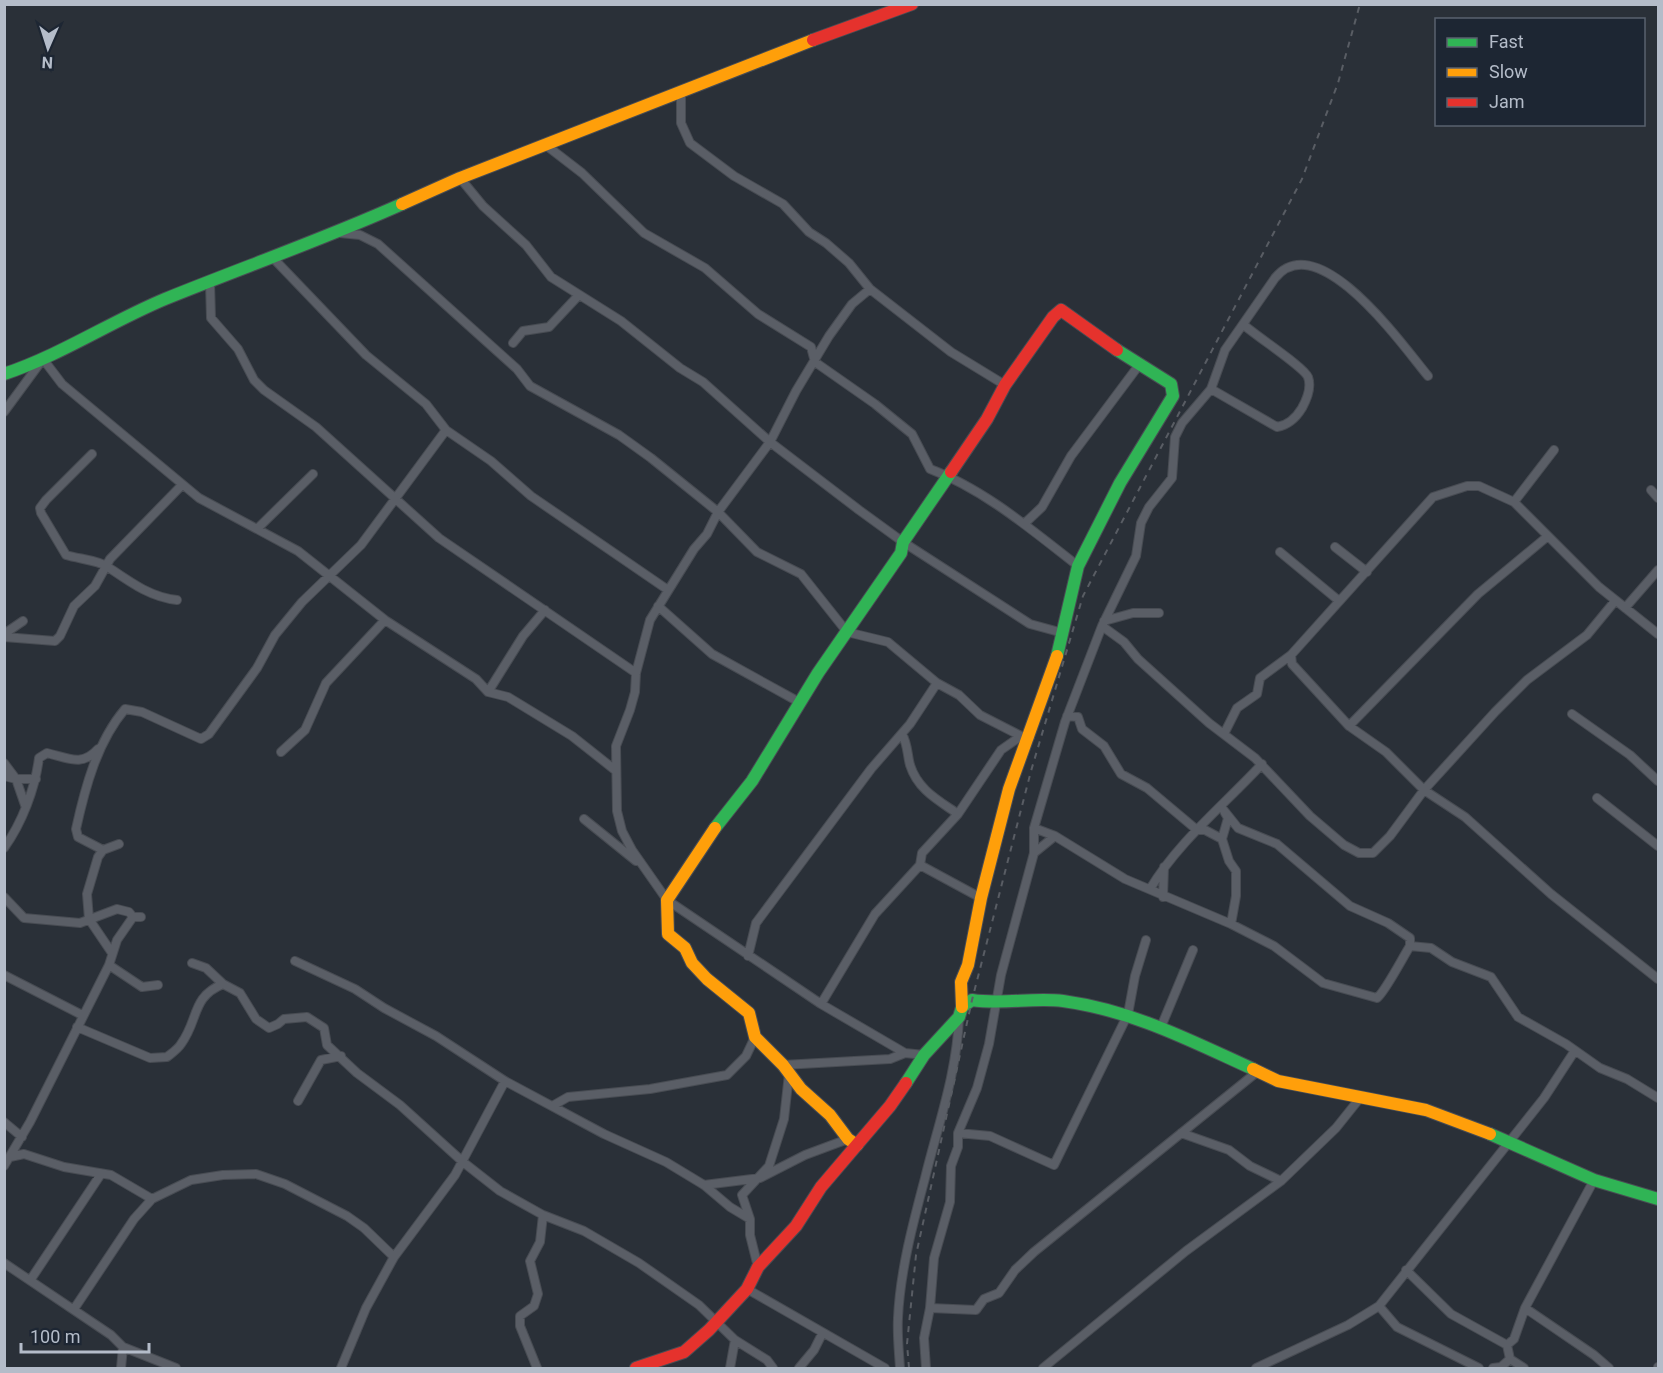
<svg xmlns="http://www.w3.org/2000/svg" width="1663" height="1373" font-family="Roboto,sans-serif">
<rect width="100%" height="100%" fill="#2a3038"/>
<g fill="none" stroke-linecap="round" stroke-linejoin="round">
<defs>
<path id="street" d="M681,93v30l9,20 44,33 49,28 26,28 17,11 23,20 21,26 81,63 54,33
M547,146l35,27 62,60 61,35 53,46 53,33 4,15 60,42 37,30 18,35c54,20 103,62 148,97
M460,178l23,28 43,39 25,32 70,44 59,47 23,14 67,60 89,68 44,32 127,82 33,9
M340,233l20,2 18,9 139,125 13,17 89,49 32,23 67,54 39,40 44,22 46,58 41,10 49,41 22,12 21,20 41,21 9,1
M273,258l93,97 60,49 20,26
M210,283l1,35 27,31 16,31 10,10 52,37 123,111 197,135
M870,289l-18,15 -23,32 -33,55 -26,51 -52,70 -11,22 -13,15 -44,71 -14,53 -1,19 -5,18 -14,36 1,65 5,20 10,19 35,50 154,104 84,49 19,2
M513,343l10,-12 26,-4 29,-31
M1211,389l66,38c12,-2 19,-9 25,-19 5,-9 10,-20 6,-31 -4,-10 -52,-41 -64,-52
M4,412l39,-53 19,25 137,114 99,53 87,69 91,59 12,13 20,5 64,39 43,34
M92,454l-46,46 -6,8 1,5 25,42c13,4 32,5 42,12 22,15 42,30 69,33
M1651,490l7,8
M1514,502l40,-52
M1025,523l17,-16 29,-51 68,-91
M257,529l56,-55
M1548,536l-70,58 -129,132 37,26 38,38 41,27 86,77 107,85
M1335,547l32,25
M1280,552l58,48
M658,606l54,48 87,48
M1625,608l33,-38
M1104,621l29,-8h26
M1102,626l22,16 14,17 71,64 46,35 55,58 34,29 15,8h14l17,-17 34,-46 71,-78 32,-32 60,-45 28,-34
M4,634l19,-13
M4,637l51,4 5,-5 14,-30 21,-20 15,-27 72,-74
M488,692l35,-56 22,-26
M1572,714l58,41 28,26
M1067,716l11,1 4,12 22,17 17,28 26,14 50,42h8l17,9
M1349,726l-57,-62 -1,-9 142,-158 34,-11h12l35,16 85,85 59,47
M902,734c6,11 5,20 8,31 8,25 28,35 48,49
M1224,734l13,-26 20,-14 3,-16 31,-23
M281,752l24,-22 21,-47 59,-63
M4,763l12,16 9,26
M4,776l12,3h20
M1597,798l61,48
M1222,808l16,20 39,16 73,62 38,17 22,15v8l21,2 21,14 39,15 27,40 48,27 34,24 27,11 31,19
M1225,813l3,5 -6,21 7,22 7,10v25l-5,28
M584,819l52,42
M1034,828l21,8 70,43 106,45 43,22 49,37 54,15c8,-6 26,-41 33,-52
M4,848c18,-25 31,-59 35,-90l8,-5c21,5 35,14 51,-4
M103,850l-25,-13 -2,-8c9,-41 21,-87 49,-120l17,3 59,27 8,-5 48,-66 18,-33 27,-33 59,-57 85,-115 45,31 40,35 137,94
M1034,853l21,-17
M1150,889c28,-47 74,-84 112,-125
M4,897l20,21 56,5 37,-14 12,3 4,5
M1163,897l1,-30
M981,898l-61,-33 2,-12 36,-39 43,-64 20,-14
M112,953l-23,-34 -2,-25 11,-37 5,-7 16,-6
M748,956l8,-33 115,-154 39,-45 27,-41
M295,961l60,28 29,19 52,28 69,45 99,53 62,28 38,23 26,22 20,12v16l8,32
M192,963l14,5 17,16
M109,965l33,22 16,-2
M4,975l78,40
M821,1004l54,-90 45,-49
M77,1027l73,31 17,-1c5,-4 11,-8 14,-13 18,-24 10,-47 42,-60l17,9 16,26 13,9 9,-4 6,-5 23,-2 17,11 3,17 30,28 43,32 63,57 37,29 43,24 41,16 55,32 60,42 36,35 32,20 6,8
M1161,1027l32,-77
M783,1065l107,-6 15,-6
M298,1101l23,-41 20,-4
M554,1105l14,-8 82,-8 77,-14 19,-19 9,-19
M4,1122l18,15
M958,1133l32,3 64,29 74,-151 7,-38 11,-36
M1181,1133l48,17 21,16 31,15
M10,1157l14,-3 40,13 47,8 41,24
M4,1166l26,-44 79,-157 8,-25 16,-23h8
M704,1185l56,-7 45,-23 43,-16
M750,1219l-8,-24 27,-29 15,-47 5,-45
M4,1263l107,72 12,12 53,21
M1406,1270l45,44 56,31
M31,1279l70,-105
M747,1289l138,79
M1379,1306l18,21 82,41
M930,1308l46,2 8,-11 15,-6 16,-23 19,-18 223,-180
M1525,1308l69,47 15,13
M74,1309l60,-90 18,-20 39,-19 32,-5 33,-1 29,10 62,32 17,12 30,29
M121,1368l2,-21
M341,1368l25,-60 28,-51 61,-82 50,-94
M537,1368l-17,-42v-10l14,-10 4,-12 -8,-33 10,-19 3,-27
M730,1368l5,-28
M799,1368l15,-18 8,-16
M900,1368c-1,-16 -3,-34 -2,-50 2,-46 15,-95 27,-140 13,-53 32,-105 34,-161
M926,1368l-2,-30 6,-30 4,-50 16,-56 1,-36 7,-19v-14l19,-45 12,-44 12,-69 33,-122v-25l31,-106 37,-96 34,-70 5,-33 8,-16 23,-29 3,-41 7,-14 29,-34 14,-39 50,-72c43,-53 128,68 153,98
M1043,1368l143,-117 95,-70 55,-53 24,-30
M1256,1368l92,-43 31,-19 165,-208 30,-46
M1493,1368l8,-1 9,-8
M1524,1368l-14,-9 -3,-14 7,-6 11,-31 69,-128
M1658,1368v-1"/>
<path id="fast" d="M4,374c57,-19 106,-52 161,-75 79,-32 159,-60 237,-95
M1057,656l21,-90 42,-83 53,-87 -2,-12 -54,-34
M715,828l37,-47 66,-108 83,-120 2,-11 48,-70
M906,1083l18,-28 35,-38 3,-10 10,-7c31,5 61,-3 91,1 71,10 126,39 190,68
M1490,1134l104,46 64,19"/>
<path id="slow" d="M402,204l58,-26 353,-138
M715,828l-48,72 1,34 17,14 7,15 15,16 42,34 6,24 28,28 18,24 29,26 18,24 9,6
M962,1007l-1,-25 7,-17 13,-67 28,-109 48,-133
M1253,1069l25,12 148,29 64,24"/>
<path id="jam" d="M813,40l99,-36
M951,472l36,-53 18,-34 48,-68 8,-7 56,40
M636,1368l48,-16 25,-22 38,-41 11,-22 38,-41 25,-39 69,-81 16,-23"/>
</defs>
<use href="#street" stroke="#484c53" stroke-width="10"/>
<use href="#fast" stroke="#484c53" stroke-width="14"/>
<use href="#slow" stroke="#484c53" stroke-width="14"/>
<use href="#jam" stroke="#484c53" stroke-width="14"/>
<use href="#street" stroke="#5a5e66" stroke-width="8"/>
<use href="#fast" stroke="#30b455" stroke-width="12"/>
<use href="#slow" stroke="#ff9f0a" stroke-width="12"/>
<use href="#jam" stroke="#e5322d" stroke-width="12"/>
<path stroke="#595d64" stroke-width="2" stroke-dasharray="6 6" stroke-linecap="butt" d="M909,1368l-2,-24 9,-89 56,-255 59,-229 52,-175 219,-417 36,-96 22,-79"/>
</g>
<rect width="1663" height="1373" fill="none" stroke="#b4bcc9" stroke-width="12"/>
<rect x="1435" y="18" width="210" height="108" fill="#1d2633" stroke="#59626f" stroke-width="1.5"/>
<rect x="1447" y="38" width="30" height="9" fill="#30b455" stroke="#59626f" stroke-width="1.5"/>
<text x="1489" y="48" font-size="18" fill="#b4bcc9">Fast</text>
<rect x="1447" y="68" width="30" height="9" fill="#ff9f0a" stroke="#59626f" stroke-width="1.5"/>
<text x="1489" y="78" font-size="18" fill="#b4bcc9">Slow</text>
<rect x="1447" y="98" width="30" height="9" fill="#e5322d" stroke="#59626f" stroke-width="1.5"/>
<text x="1489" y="108" font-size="18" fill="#b4bcc9">Jam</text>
<g transform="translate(48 48) rotate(183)" stroke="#1d2633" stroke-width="4.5" paint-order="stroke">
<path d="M0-4.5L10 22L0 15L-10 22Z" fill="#b4bcc9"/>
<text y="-9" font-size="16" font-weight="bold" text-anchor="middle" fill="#b4bcc9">N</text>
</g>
<path d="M21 1343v9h128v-9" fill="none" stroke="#b4bcc9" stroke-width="3"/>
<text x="30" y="1343" font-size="18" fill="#b4bcc9" stroke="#1d2633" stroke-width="4.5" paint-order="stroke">100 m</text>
</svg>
